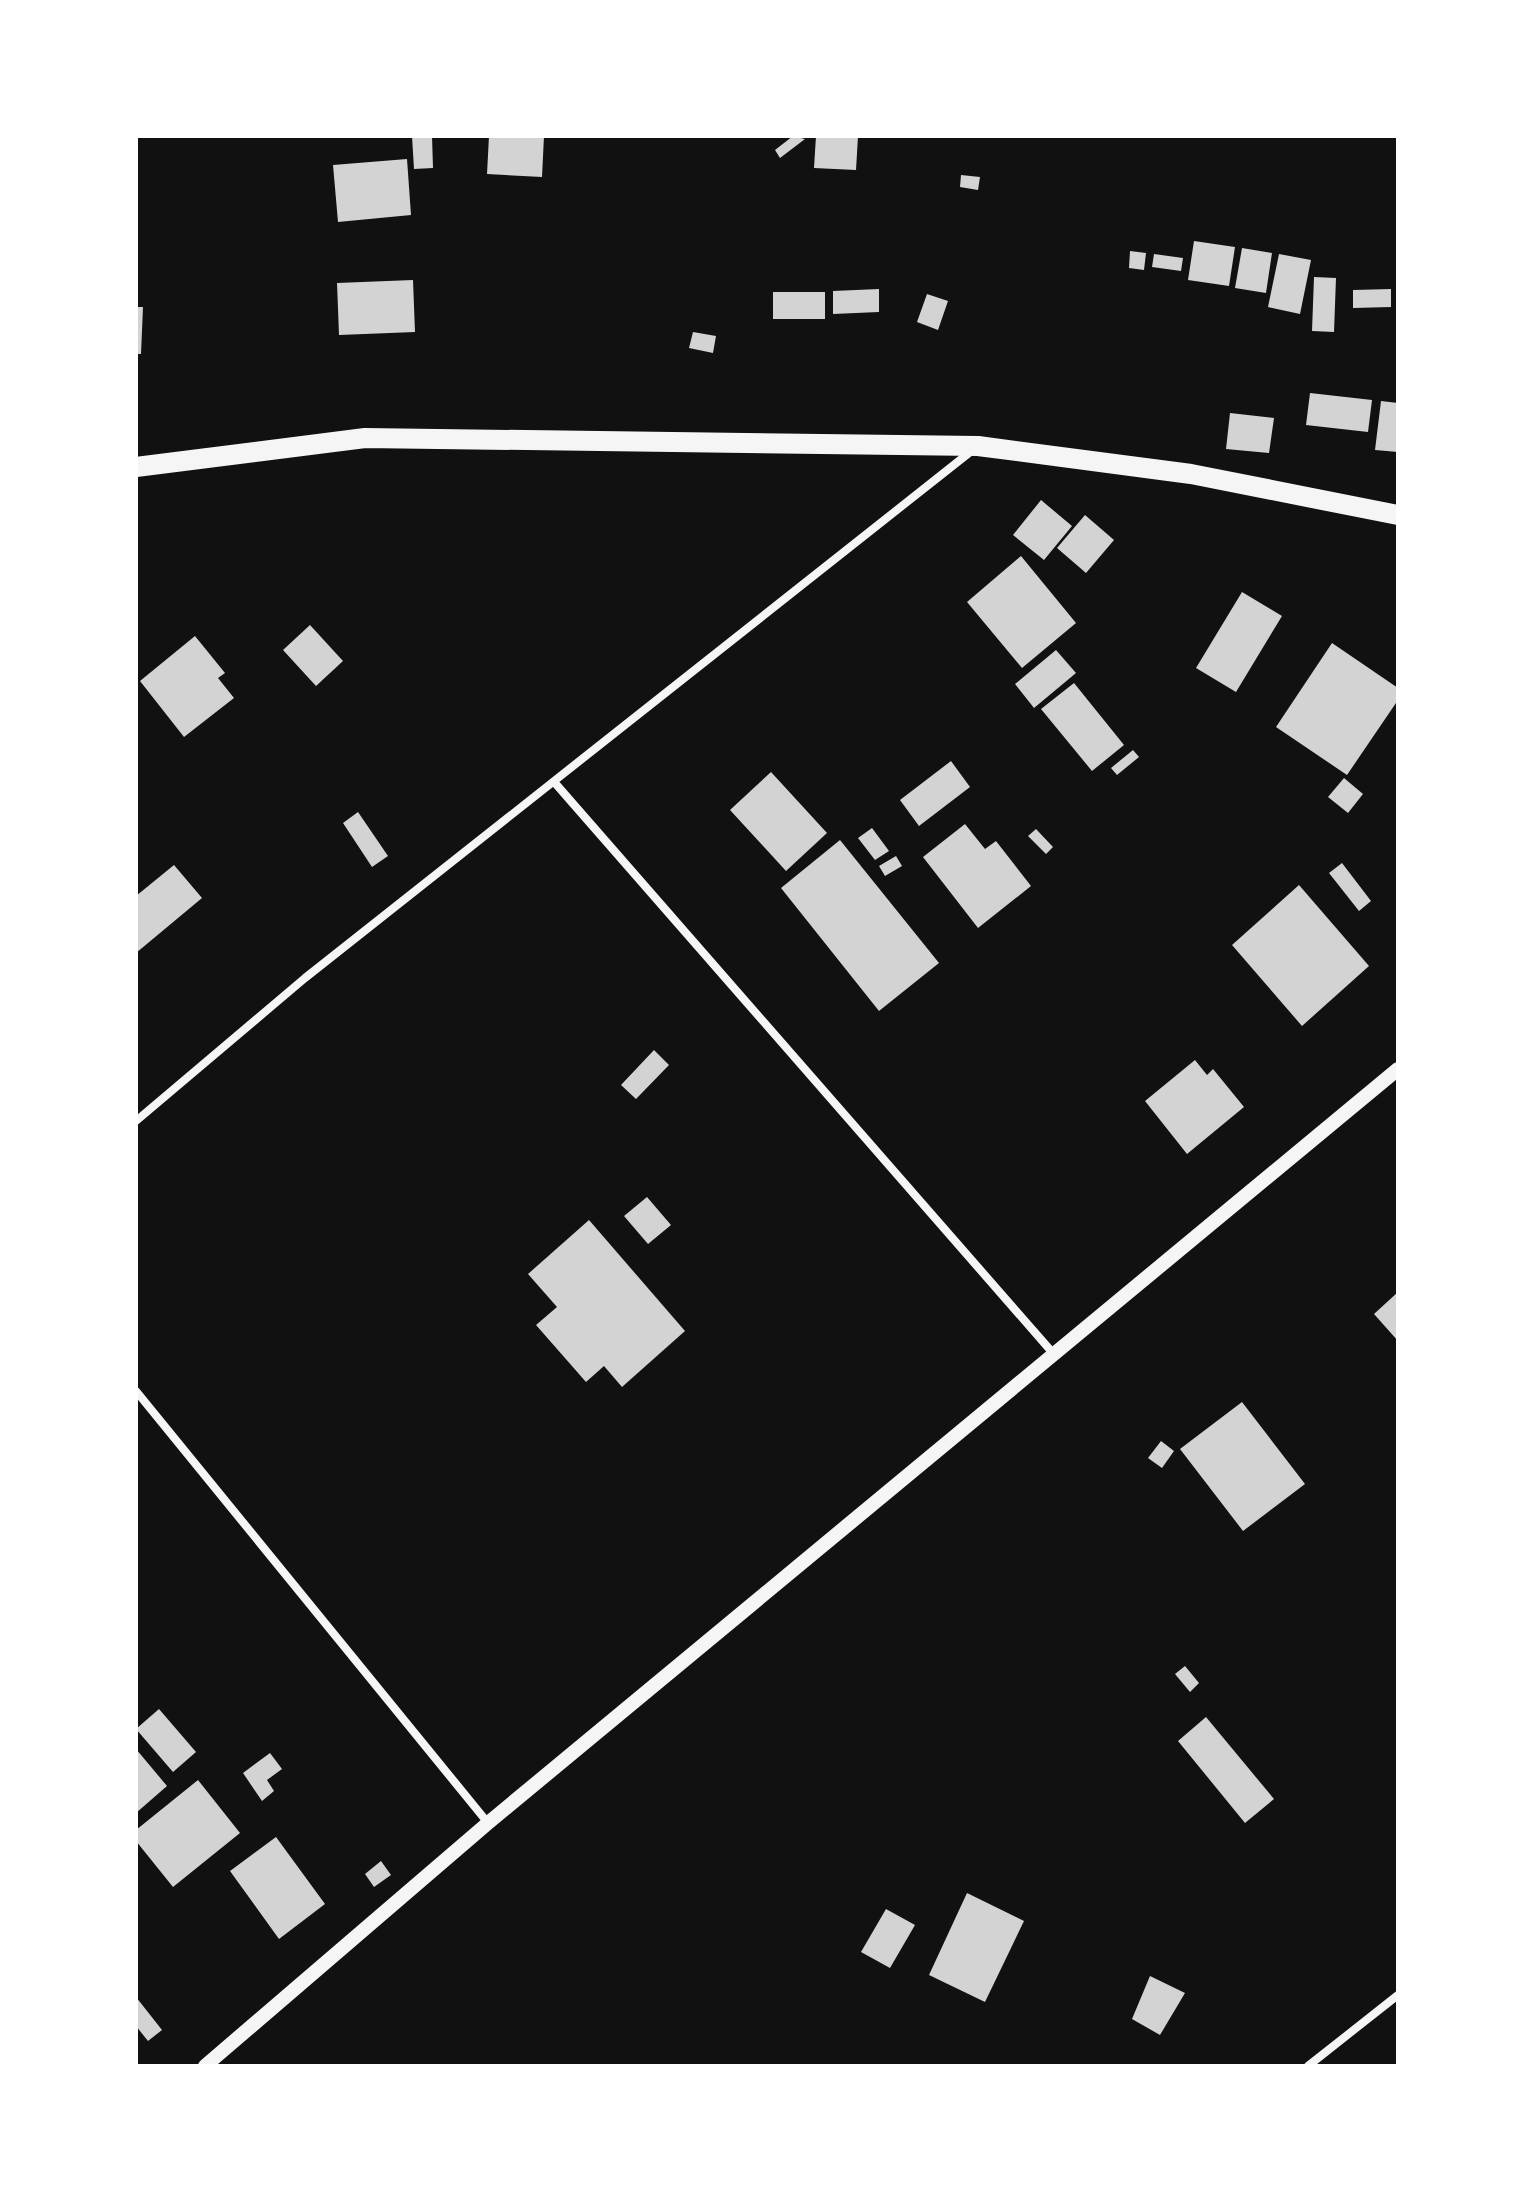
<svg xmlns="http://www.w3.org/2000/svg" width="1534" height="2202" font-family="Roboto,sans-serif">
<rect width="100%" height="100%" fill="#111"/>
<path fill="#d3d3d3" d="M412,136h20l1,32 -19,1z
M489,136h55l-2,41 -55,-3z
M793,136l12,3 -25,19 -5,-8z
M816,136h42l-2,34 -42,-2z
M407,159l4,56 -73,7 -5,-57z
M961,175l19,2 -2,13 -18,-3z
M1194,241l41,6 -6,39 -41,-6z
M1242,248l30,5 -6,40 -31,-5z
M1130,251l16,2 -2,17 -15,-2z
M1154,254l29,4 -2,13 -29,-4z
M1279,254l32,6 -11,54 -32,-7z
M1314,277l22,1 -2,54 -22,-1z
M413,280l2,52 -76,3 -2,-52z
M879,289v23l-46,2v-23z
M1391,289v18l-38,1v-18z
M773,292h52v27h-52z
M927,294l21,7 -10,29 -21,-8z
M136,307h7l-2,47h-5z
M693,332l23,4 -3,17 -24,-5z
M1310,393l62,7 -4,32 -62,-7z
M1381,401l17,2v49l-23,-2z
M1230,413l44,5 -5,35 -43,-4z
M1041,500l31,26 -28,34 -31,-25z
M1085,515l29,25 -28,33 -29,-25z
M1021,556l55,67 -54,45 -55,-66z
M1242,592l40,24 -46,76 -40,-24z
M310,625l33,36 -27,25 -33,-36z
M195,636l30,37 -7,5 16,20 -50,39 -44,-56z
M1332,643l66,45v12l-51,75 -71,-48z
M1056,650l20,23 -42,35 -19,-24z
M1074,683l50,62 -32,26 -51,-62z
M1133,750l6,7 -22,18 -6,-7z
M951,761l19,26 -51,39 -19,-26z
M771,772l56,61 -41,38 -56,-61z
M1344,778l19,16 -15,19 -20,-16z
M358,812l30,44 -16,11 -29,-44z
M965,824l20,25 11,-8 35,45 -53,42 -55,-71z
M872,828l17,23 -14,9 -17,-22z
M1036,829l17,18 -7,7 -18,-18z
M840,840l99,123 -60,48 -98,-123z
M896,856l6,10 -17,10 -6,-10z
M1342,863l29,38 -12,10 -30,-38z
M174,865l28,33 -66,55v-57z
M1299,885l70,81 -67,60 -70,-81z
M654,1050l15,15 -33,34 -15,-14z
M1195,1060l12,15 6,-6 31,38 -57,47 -42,-53z
M647,1197l24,28 -23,19 -24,-28z
M589,1220l96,111 -63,56 -18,-21 -18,16 -50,-57 21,-18 -29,-33z
M1398,1292v49l-24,-27z
M1242,1402l63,82 -62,47 -63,-82z
M1161,1441l13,10 -12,17 -14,-10z
M1185,1666l14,17 -9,9 -15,-18z
M159,1709l37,43 -23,20 -37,-43z
M1206,1717l68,82 -29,24 -67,-82z
M136,1749l31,37 -31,27z
M270,1753l12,16 -15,11 7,11 -12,10 -19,-28z
M198,1780l42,53 -67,54 -37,-46v-11z
M276,1837l49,67 -46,35 -49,-68z
M381,1861l10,14 -17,12 -9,-13z
M967,1893l57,28 -39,81 -56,-27z
M886,1909l29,16 -25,43 -29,-16z
M1150,1976l35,17 -25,42 -28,-16z
M136,1997l26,33 -14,11 -12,-15z"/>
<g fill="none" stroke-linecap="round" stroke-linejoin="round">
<path stroke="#f5f5f5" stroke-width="8" d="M555,783l497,569
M136,1121l169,-143 669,-529
M136,1391l352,432
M1308,2066l90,-71"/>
<path stroke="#f5f5f5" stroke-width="14" d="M205,2066l283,-243 910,-754"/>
<path stroke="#f5f5f5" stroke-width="20" d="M136,467l229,-29 613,8 213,28 207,41"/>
</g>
<rect width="1534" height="2202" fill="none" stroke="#ffffff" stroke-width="276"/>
</svg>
